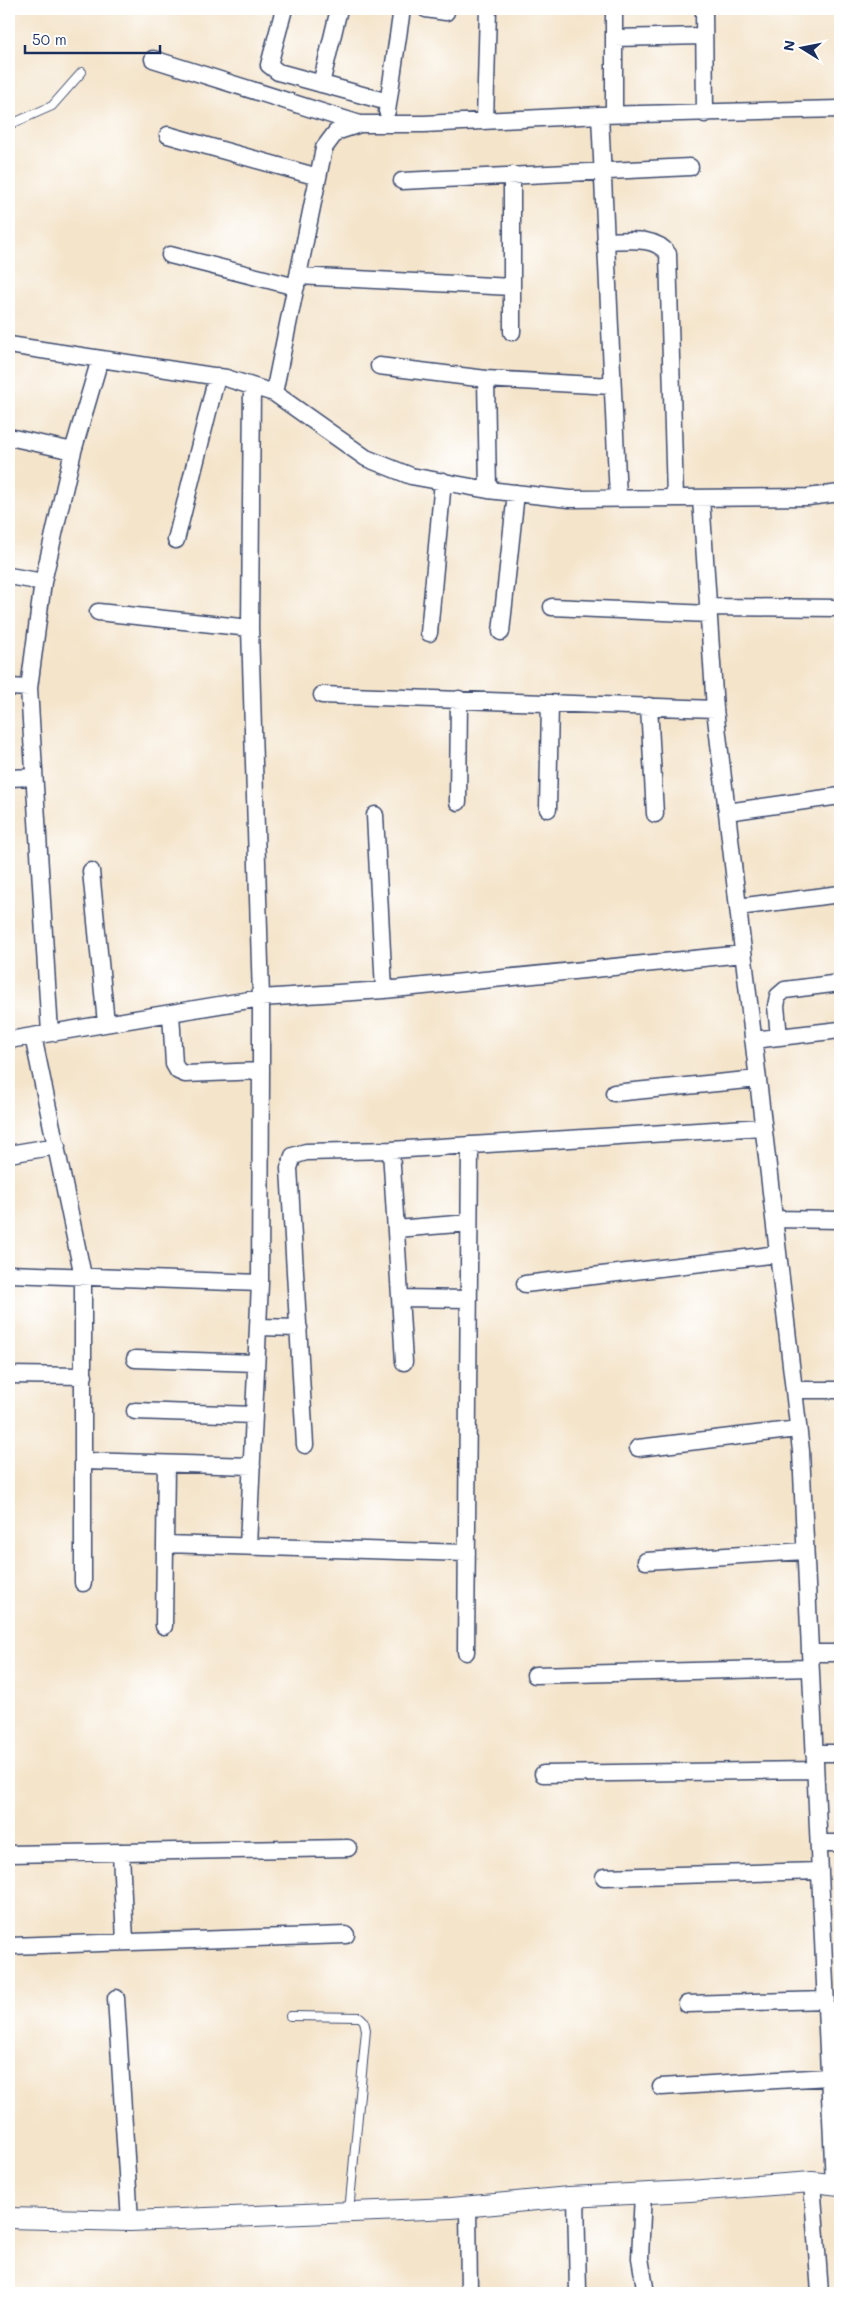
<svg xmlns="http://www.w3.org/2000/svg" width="849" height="2302" font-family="Mali,sans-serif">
<rect width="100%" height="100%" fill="#fff"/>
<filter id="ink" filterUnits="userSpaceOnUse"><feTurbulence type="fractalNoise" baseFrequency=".02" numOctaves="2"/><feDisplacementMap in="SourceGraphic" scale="10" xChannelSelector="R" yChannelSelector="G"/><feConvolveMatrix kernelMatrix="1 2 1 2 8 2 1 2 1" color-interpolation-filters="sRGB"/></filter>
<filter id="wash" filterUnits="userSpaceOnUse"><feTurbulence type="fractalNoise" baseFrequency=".0096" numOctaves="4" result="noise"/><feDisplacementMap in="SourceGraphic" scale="20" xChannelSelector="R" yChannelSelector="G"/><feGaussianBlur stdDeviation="1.12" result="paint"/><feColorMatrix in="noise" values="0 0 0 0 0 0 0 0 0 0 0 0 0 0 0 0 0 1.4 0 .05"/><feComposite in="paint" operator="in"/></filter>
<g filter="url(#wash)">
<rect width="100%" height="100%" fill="#f4e4ca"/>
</g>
<g filter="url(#ink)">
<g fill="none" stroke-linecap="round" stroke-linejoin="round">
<defs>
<path id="service" d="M9,125l43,-19 30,-34
M290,2016l70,1 4,4 2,9 -17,182"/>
<path id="minor" d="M284,9l-15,56 9,7 110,30
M426,9l20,3
M704,9l1,105
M614,38l90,-2
M153,59l207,65
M321,84l18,-75
M387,111l15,-102
M600,115l18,383
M614,115v-106
M485,121l3,-112
M168,135l150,42
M402,181l288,-14
M605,241c21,0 50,-6 63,13l7,244
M170,255l126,32
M298,276l214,11
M512,332v-157
M9,345l217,33 48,15 92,65 45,18 77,14 81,9 239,-2 32,-4
M379,366l107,13 126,7
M486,379l2,111
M274,393l50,-245 12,-16 24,-8h64l176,-9 240,-6
M9,437l64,14
M701,498l14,211 86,742 33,733
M176,540l41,-164
M9,576l34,6
M552,607l157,7
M708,607l132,1
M98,612l152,16
M501,632l15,-139
M429,633l14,-152
M9,687l20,1
M322,695l393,14
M649,706l6,108
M9,778l24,-1
M458,802l1,-103
M548,809l2,-106
M727,812l113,-16
M375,815l9,175
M91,871l15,152
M738,907l102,-13
M171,1013l3,51 4,7 7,3 76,-3
M50,1033l-21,-345 14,-106 30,-131 27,-92
M33,1036l50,240v307
M779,1037l-3,-31 2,-10 7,-6 55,-7
M9,1040l252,-42 123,-8 359,-36
M753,1040l87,-10
M614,1093l144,-14
M391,1150l13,212
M9,1154l48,-8
M774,1219l66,1
M396,1229l73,-6
M9,1274l251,9
M525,1284l253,-30
M400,1298l69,1
M258,1327l41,1
M135,1359l121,4
M9,1375l75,1
M794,1390h46
M135,1411l119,4
M305,1445l-16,-277 4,-12 13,-4 85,-2 372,-23
M638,1448l160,-19
M84,1461l168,5
M165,1544l302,9
M248,1546l12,-263 1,-212v-73l-11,-370 2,-242
M646,1561l159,-10
M164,1626l2,-162
M466,1652l4,-507
M810,1653h30
M535,1675l275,-7
M814,1753h26
M543,1774l272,-4
M819,1843h21
M121,1852l4,90
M9,1854l339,-6
M604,1877l216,-6
M9,1946l337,-11
M116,1998l14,223
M687,2004l139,-4
M661,2087l168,-10
M812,2182l8,111
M643,2193l-3,65 6,35
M576,2196l2,97
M468,2206l1,87"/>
<path id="tertiary" d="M9,2218l121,3 321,-13 118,-11 121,-6 122,-9 28,3"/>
</defs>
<use href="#service" stroke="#3c4a6e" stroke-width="10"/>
<use href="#minor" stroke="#3c4a6e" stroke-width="19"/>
<use href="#tertiary" stroke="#3c4a6e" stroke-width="22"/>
<use href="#service" stroke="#fff" stroke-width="8"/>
<use href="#minor" stroke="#fff" stroke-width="16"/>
<use href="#tertiary" stroke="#fff" stroke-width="20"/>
</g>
</g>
<rect width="849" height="2302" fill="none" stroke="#fff" stroke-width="30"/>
<g transform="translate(802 48) rotate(280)" stroke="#ffffff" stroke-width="4" paint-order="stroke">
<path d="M0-4L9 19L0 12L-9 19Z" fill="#1b2f5e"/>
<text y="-8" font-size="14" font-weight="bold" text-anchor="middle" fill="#1b2f5e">N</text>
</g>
<path d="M25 45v8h135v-8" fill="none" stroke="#1b2f5e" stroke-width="2.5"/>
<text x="32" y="45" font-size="15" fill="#1b2f5e" stroke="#ffffff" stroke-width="4" paint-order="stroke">50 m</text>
</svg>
